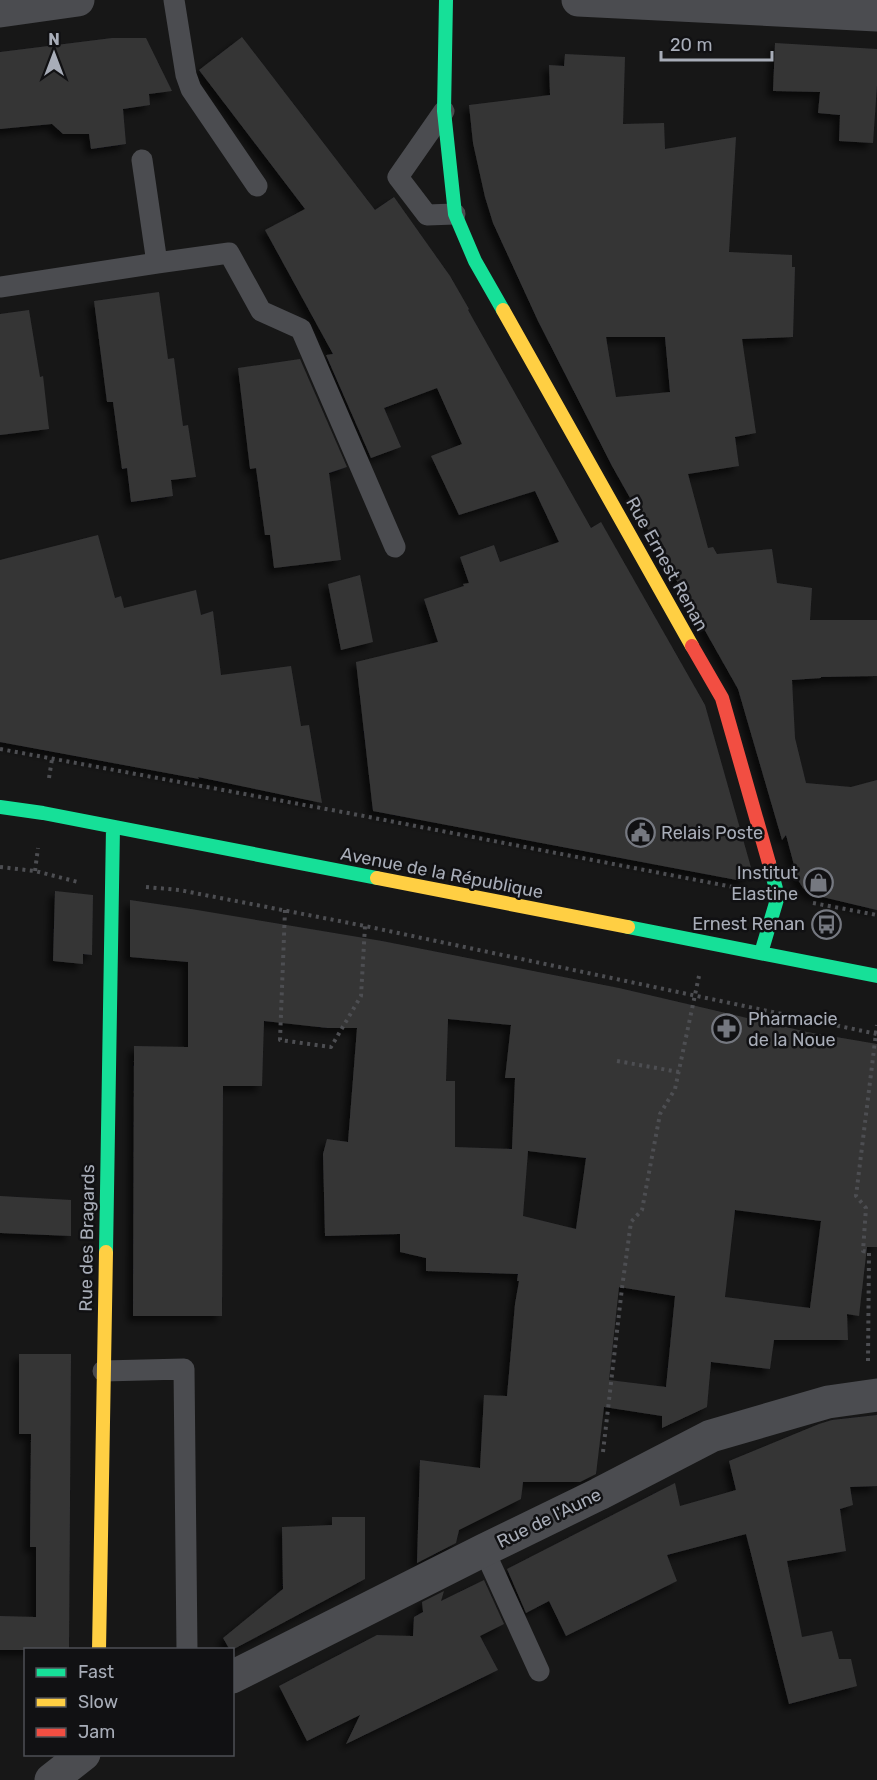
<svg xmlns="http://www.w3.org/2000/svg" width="877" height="1780" font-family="Rubik,sans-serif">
<defs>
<filter id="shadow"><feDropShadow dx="-5.5" dy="5.5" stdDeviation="3" flood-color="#0009"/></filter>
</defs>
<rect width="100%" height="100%" fill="#171717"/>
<path fill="#353536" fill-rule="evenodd" filter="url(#shadow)" d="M242,37l133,173 19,-13 56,79 19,33 -1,1 123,218 10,-6 104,183 47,166 -10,10 -369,-70 -17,-149 82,-20 -14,-43 40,-13 -1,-2 6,-1 -9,-26 34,-12 6,17 59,-20 -24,-51 -76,24 -28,-59 31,-12 -25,-56 -53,20 17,39 -30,11 -45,-103 7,-1 -68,-124 40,-21 -106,-139z
M112,38h34l26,53 -23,3 1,11 -27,4 3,35 -35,5 -2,-15h-26l-11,-10 -52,5v-77z
M775,43l102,6v36l-4,58 -34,-2 1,-26 -22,-2 2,-21 -47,-1z
M565,54l60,3 -2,67 41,-1 1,26 71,-12 -7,115 63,3v12h3l-2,70 -51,2 14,94 -21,4 4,29 -51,8 20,74 5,-1 4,7 55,-5 5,34 35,5 -2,32h67v56l-56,1v1l-29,2 3,58 11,45 45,4 26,-7v130l-67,-16 -7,-6 -5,-8 -12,-45 -4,5 -44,-151 -126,-223 -74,-145 -45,-98 -8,-26 -12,-54 -4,-38 81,-10 -1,-30 15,1zM606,337h59l5,55 -54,5z
M159,292l9,67 6,-1 9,68 5,-1 8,52 -25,3 2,16 -42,6 -4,-34 -5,1 -9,-67h-6l-13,-101z
M29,310l11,67 3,-1 6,53 -49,6v-121z
M300,359l47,108 -18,6 12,87 -67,8 -4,-33h-5l-9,-67 -6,1 -12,-101z
M98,535l17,63 6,-2 3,12 72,-18 5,25 12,-4 8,64 70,-9 10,60 8,-1 13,78 -124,-26 1,2 -199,-37v-182z
M360,575l13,67 -32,8 -13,-66z
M55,891l38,4 -1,60 -9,-1v10l-30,-3z
M130,900l61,9 191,32 237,47 188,44 70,12v203h-10l-8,69 -12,-2 1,26h-74l-4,29 -59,-7 -4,45 -45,21v-12l-58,-9 -8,67 -16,8h-57l-2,17 -62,31 -3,13 -39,20 3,-103 60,8 4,-73 23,1 8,-92 4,-23h-2l1,-7 -92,-3v-13l-26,-6v-18l-75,2 -2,-82 4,-15 21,3 9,-114h-29l-64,-7 -2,65h-39l-1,230h-89l1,-270 54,1v-85l-58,-5zM448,1019l63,6 -6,53h10l-3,71 -57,-2v-66h-9zM528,1151l58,7 -10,71 -53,-13zM735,1210l86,11 -11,87 -85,-11zM619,1287l56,9 -9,91 -57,-7z
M0,1196l71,4v36l-71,-3z
M19,1354h52l-2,296h-69v-34l36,1v-70h-6l1,-113h-12z
M877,1415v71l-27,1 3,18 -13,4 6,42 -59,10 15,76 30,-6 7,28h12l6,27 -68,18 -43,-170 -79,21 10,26 -111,55 -17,-35 -23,12 -19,-44 168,-86 5,23 56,-16 -7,-29 90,-37 13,-4z
M332,1517h33v62l-133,71h-2l-7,-12 60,-49 -1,-62 50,-2z
M484,1580l20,44 -24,12 18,34 -152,74 14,-29 -53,26 -28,-55 98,-51 36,1 1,-19 9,-5 -1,-10 22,-11 -3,10z"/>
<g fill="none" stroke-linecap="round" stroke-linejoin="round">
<path stroke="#4d4e52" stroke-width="4" stroke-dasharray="3 4.5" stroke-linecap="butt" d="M0,749l348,64 390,75
M49,778l3,-19
M0,867l35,4 43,11
M35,871l3,-23
M146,887l33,3 186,36 512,108
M813,903l64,12
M285,910l-5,130 51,7 30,-51 4,-70
M617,1061l62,11
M868,1361l1,-109 -6,-1 3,-43 -10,-12 21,-171
M603,1452l19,-164 9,-66 11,-12 18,-96 15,-25 24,-113"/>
<path stroke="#4b4c50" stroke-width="21" d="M174,0l12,75 5,14 66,97
M444,111l-46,66 29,38 28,-1
M157,263l72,-10 32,58 40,18 94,218
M0,287l157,-24 -15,-103
M103,1371l81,-2 3,281
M484,1550l55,121"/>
<path stroke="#4b4c50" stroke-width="33" d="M578,0l299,15
M0,11l78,-11
M232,1677l252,-127 115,-56 112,-58 117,-34 49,-7
M51,1780l33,-26"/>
<path stroke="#16e098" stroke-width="14" d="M446,0l-2,111 11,103 20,47 28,49
M0,807l43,6 334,65
M628,927l249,49
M761,953l17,-57 -9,-33
M106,1252l7,-425"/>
<path stroke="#ffcf43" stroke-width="14" d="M503,310l189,336
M377,878l251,49
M99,1650l7,-398"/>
<path stroke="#f24e42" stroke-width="14" d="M692,646l30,52 47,165"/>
</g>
<defs>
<symbol id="civic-ring" viewBox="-11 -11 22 22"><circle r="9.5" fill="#111113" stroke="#757880" stroke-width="1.5"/><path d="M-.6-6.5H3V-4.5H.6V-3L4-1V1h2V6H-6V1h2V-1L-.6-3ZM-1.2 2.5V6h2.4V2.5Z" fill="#757880"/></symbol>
<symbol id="shop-ring" viewBox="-11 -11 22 22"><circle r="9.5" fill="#111113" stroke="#757880" stroke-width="1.5"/><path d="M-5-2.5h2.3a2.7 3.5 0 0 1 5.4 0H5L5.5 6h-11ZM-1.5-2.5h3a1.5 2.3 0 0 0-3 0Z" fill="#757880"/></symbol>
<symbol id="bus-ring" viewBox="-11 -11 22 22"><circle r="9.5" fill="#111113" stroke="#757880" stroke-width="1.5"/><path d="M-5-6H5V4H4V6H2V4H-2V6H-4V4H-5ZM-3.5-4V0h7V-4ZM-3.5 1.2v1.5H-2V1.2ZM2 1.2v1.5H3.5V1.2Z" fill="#757880"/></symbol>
<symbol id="pharmacy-ring" viewBox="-11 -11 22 22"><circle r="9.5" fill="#111113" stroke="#757880" stroke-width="1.5"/><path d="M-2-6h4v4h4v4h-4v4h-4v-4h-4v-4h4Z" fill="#757880"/></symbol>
</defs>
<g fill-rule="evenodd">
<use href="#civic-ring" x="624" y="816" width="33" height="33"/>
<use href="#shop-ring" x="802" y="866" width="33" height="33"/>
<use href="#bus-ring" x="810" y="908" width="33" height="33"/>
<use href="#pharmacy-ring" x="710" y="1012" width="33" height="33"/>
</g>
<g text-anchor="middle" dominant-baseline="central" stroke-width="5" stroke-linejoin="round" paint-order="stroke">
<g font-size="18" fill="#a8adb8" stroke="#111113">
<text transform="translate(667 564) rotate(61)">Rue Ernest Renan</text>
<text transform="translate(442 873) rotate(11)">Avenue de la République</text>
<text transform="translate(87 1238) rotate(-89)">Rue des Bragards</text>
<text transform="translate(549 1518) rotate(-26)">Rue de l'Aune</text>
</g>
<g font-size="18" fill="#a8adb8" stroke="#111113" text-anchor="start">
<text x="661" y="833">Relais Poste</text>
<text x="798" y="873" text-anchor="end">Institut<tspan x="798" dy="21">Elastine</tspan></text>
<text x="805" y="924" text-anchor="end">Ernest Renan</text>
<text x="748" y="1019">Pharmacie<tspan x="748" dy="21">de la Noue</tspan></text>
</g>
</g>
<rect x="24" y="1648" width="210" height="108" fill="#111113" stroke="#4d4f55" stroke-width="1.5"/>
<rect x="36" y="1668" width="30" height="9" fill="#16e098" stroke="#4d4f55" stroke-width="1.5"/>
<text x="78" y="1678" font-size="18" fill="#a8adb8">Fast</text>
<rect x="36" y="1698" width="30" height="9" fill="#ffcf43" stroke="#4d4f55" stroke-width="1.5"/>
<text x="78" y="1708" font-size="18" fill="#a8adb8">Slow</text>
<rect x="36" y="1728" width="30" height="9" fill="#f24e42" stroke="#4d4f55" stroke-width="1.5"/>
<text x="78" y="1738" font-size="18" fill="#a8adb8">Jam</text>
<g transform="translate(54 54)" stroke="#111113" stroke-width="4.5" paint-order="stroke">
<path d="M0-4.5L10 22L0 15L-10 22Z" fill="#a8adb8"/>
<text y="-9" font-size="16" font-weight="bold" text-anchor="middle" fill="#a8adb8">N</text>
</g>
<path d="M661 51v9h111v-9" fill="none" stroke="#a8adb8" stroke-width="3"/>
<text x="670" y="51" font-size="18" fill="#a8adb8" stroke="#111113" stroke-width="4.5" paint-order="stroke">20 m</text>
</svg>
